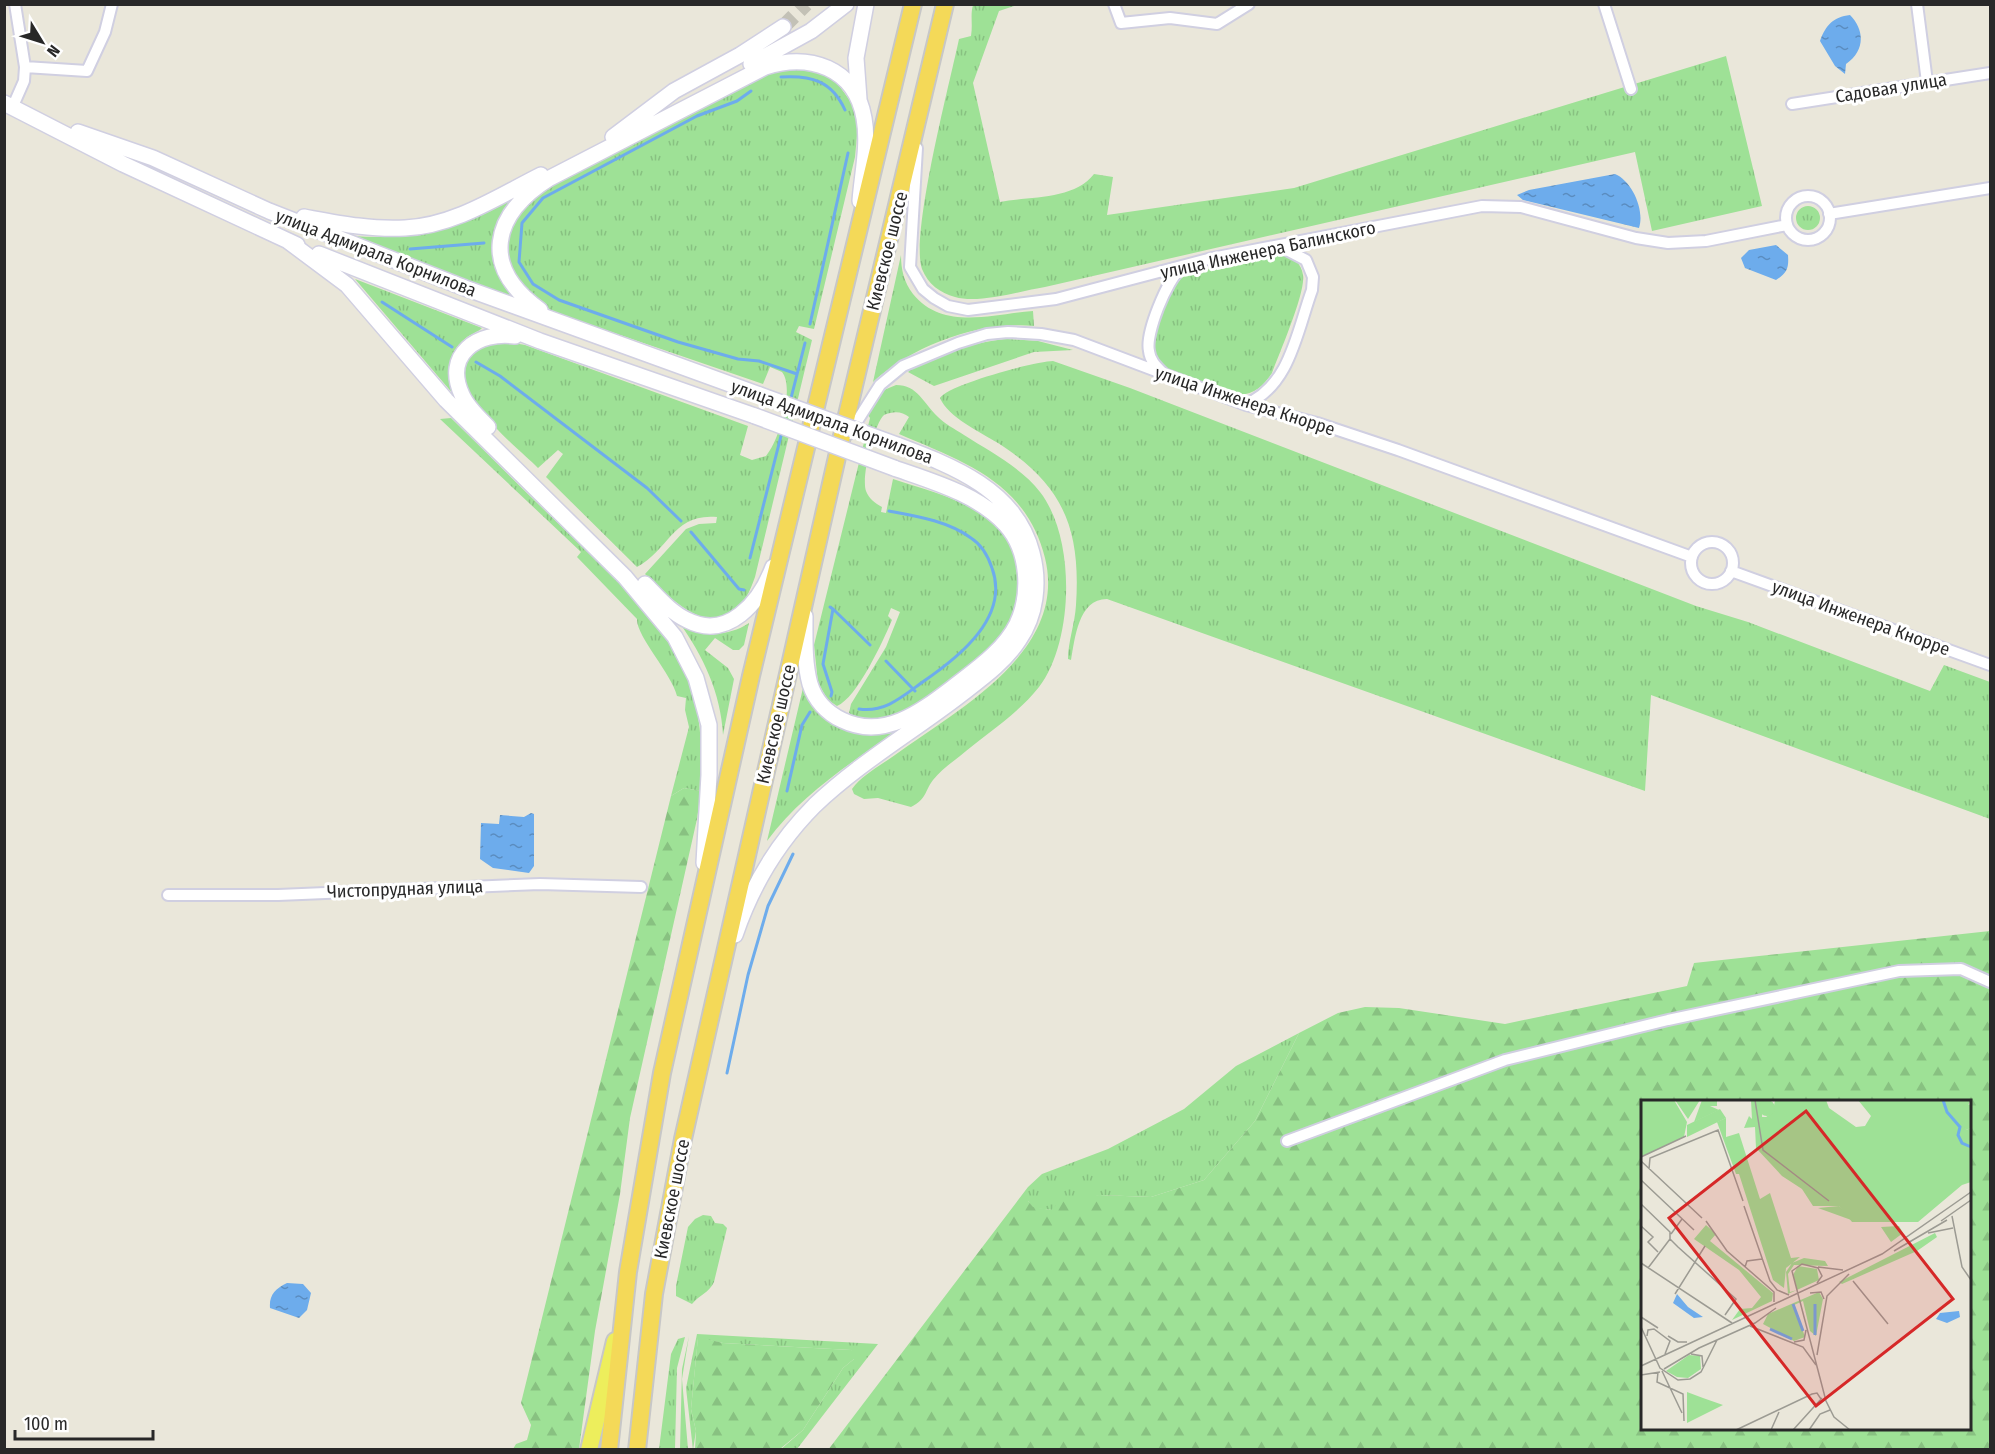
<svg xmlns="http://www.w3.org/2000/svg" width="1995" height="1454" font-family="'Fira Sans Condensed',sans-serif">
<defs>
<pattern id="grass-tufts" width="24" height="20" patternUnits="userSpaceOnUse" patternTransform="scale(1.5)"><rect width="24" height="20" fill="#9ee196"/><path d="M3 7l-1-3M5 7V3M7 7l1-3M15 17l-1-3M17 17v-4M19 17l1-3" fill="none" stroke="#88c181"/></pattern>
<pattern id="forest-firs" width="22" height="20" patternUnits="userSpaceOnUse" patternTransform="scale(1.5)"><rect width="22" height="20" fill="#9ee196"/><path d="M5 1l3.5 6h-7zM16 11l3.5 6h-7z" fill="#88c181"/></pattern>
<pattern id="water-ripples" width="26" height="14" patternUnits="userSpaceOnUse" patternTransform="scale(1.5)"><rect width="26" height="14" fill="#6dacec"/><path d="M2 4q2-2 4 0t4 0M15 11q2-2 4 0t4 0" fill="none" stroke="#5a8cbf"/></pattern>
</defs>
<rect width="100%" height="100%" fill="#eae7da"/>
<path fill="url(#grass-tufts)" d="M973,5h44l-18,6 -26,72 27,119c31,-6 74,-2 94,-28l19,3 -6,38 187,-27 432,-132 36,150 -110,25 -17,-79 -590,135c-25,4 -66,17 -90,10 -15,-4 -27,-13 -33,-28 -12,-34 28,-187 37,-230l12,-3c2,-12 -1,-21 2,-31z
M785,68l29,1 21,11 16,22 7,23 -3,32 -41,172 -15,-3 -3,6 16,8 -57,237c-26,76 -74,33 -110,-3l41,-45 13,-5 17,-1 1,-6c-44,-4 -47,32 -80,50l-91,-90 17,-23 -5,-4 -20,18c-22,-22 -97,-79 -66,-115 14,-14 36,-11 53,-8l223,81 -8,29 12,5 14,-4c13,-15 29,-68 16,-84l-12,-5 -7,17 -207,-71c-43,-25 -67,-67 -29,-109 7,-8 18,-14 26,-20l203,-107z
M513,199c-21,28 -25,68 -3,95l-1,2 -156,-60c48,4 88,-3 131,-22 10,-4 20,-11 29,-15z
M1796 218a12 12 0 1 1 24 0a12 12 0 1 1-24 0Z
M1277,253c13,1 24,8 26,22 3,17 -24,79 -31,98 -9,13 -17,21 -33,22l-69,-24c-6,-3 -12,-6 -15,-12 -9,-18 14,-78 33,-85z
M901,255c0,15 3,27 12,39 30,37 80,20 120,17l1,15c-55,-5 -120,19 -161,56z
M355,279l127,49c-4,4 -11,6 -16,10 -19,14 -16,35 -12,57z
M1008,339l30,2 35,9 -39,2 -100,34 -26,-14c16,-16 76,-32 100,-33z
M1053,361l77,27 566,218 52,16 182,69 14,-26 46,17v137l-339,-124 -6,96 -538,-192c-29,0 -32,40 -36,61l-3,-1c0,-17 7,-36 8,-54 5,-77 -13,-120 -78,-162 -18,-11 -50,-26 -58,-45 7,-13 96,-37 113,-37z
M896,385c22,0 27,18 42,32 7,7 17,12 26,18 25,16 58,33 76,57 36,46 34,149 -1,195 -21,27 -53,47 -79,69 -9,7 -19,14 -27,24 -9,12 -6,19 -22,27l-33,-9 -14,1 -10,-5 -2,-5c10,-14 29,-24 43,-34 63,-46 173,-103 150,-197 -19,-76 -81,-96 -146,-124l10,-17c-7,-6 -16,-6 -25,-2 -10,9 -23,63 -18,76 3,8 9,12 16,16l-1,5 5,1 7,-34c36,12 81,22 107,51 21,24 22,64 9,92 -15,31 -126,124 -160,91l2,-9 35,-57 14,-35 -9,-4 -3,8 4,4c-9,21 -35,78 -55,86l-9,-6 -10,-17 -4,-38 56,-227 -2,-3 16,-25z
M451,418c36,35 71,71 107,105 42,40 103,91 126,144 17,40 19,81 17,124l-17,-3 -13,8 18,-69 -4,-17 1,-12 -9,-2c-5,-22 -41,-60 -40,-77l-60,-62 4,-5 -141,-133z
M679,622c22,14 47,16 70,1l-5,22 -5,5h-6l-18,-12 -10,12 23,18 6,11 -11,56c-2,-42 -20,-79 -44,-113z
M803,688c17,37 50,52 90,45 -46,33 -92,62 -126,108z
M1299,1033l-44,88 -51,59 -53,17 -52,-2 -47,15 -19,-2 -5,-7v-14l14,-13 66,-25 76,-40 52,-43z
M703,1215l8,1 4,7 8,1 4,4 -13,54c-5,11 -15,13 -22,22l-16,-8v-10l12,-59 7,-8z
M697,1334l181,10 -81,105 -17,1 23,-20 40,-62 11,-9 -3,-9 -128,-7 -25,-5 -7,71 5,22 -3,19 -7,-62z
M689,1336l-7,43 6,70h-8l2,-80z
M685,1337l-8,31 -2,81h-16l12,-95 7,-15z"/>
<path fill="url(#forest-firs)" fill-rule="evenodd" d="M684,788l17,3 -4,28 -67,299 -10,76 -25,137 -16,118h-66l3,-5 11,-4 4,-15 -10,-22 150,-607z
M1990,931v518l-1162,1 200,-263v14l5,6 18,3 13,-12 35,-3 52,2 53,-17 51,-59 44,-88 39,-20 27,-6 34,1 106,16 182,-38 7,-23zM1642,1102h328v326h-328z
M698,1337l25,6 128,7 5,4 -2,5 -11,9 -40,62 -23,19h-85l1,-18 -5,-22z"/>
<path fill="url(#water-ripples)" d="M1850,15c15,15 15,36 -4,49l-1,10 -10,-8 -15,-25c6,-16 13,-24 30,-26z
M1615,174c17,7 30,36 24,54l-116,-28 -6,-5 12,-5z
M1776,245l12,10c1,13 -1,18 -12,25l-31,-12 -4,-10 8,-8z
M531,813l3,1v52l-5,7 -36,-5 -13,-9 1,-36 18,1 1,-9 24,2z
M287,1283l16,1 8,9 -4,17 -8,8 -29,-10c-1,-13 5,-19 17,-25z"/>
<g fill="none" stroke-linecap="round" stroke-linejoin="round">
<path stroke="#6dacec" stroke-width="3" d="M781,77c30,-2 51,4 64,33
M751,91l-14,10 -40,15 -154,82 -21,25 -3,39 14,22 26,16 119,42 60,17 21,2 38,13
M410,249l74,-6
M382,302l70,45
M810,324l38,-171
M476,362l24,14 147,112 34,33
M790,402l15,-59
M691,532l48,57 5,1
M750,558l32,-126
M830,607l3,2 -10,55 9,28 -1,4
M833,609l37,36
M886,661l29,30
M859,709c26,4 44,-13 65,-28 35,-24 86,-64 68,-113 -4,-12 -10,-23 -21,-30 -23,-17 -55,-22 -82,-27
M787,791l15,-66 8,-13
M727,1073l21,-98 20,-69 25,-52"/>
<path stroke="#c3c1b6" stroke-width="15" stroke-dasharray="15 8" stroke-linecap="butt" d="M783,27l23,-23"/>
<defs>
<path id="minor" d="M1114,4l7,19 49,-5 47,6 32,-20
M1604,4l27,85
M1917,4l10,78
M25,67l62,4 18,-39 7,-28
M1792,104l198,-31
M13,106l11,-25 1,-14 -10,-63
M917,148l-7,119 13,22 11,9 14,8 20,4 88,-11 156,-41 270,-52 39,1 115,31 32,5 38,-2 81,-16
M1786 218a22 22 0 1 1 44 0a22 22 0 1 1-44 0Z
M1829,214l161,-26
M1164,374c-7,-7 -14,-13 -15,-23 -4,-17 18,-72 32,-82
M1246,404c44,-18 51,-73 66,-114l1,-13 -7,-17 -27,-14
M849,434l31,-49 23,-19 55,-23 29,-9 21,-2 33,2 33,6 172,65 71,18 81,27 294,107
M1691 563a21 21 0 1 1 42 0a21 21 0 1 1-42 0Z
M1731,571l259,94
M168,895h110l262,-11 101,3
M1287,1141l218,-81 163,-40 231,-49 62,-2 29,13"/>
<path id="secondary" d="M751,64l60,-33 35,-27
M859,99l-3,-41 10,-54
M4,103l119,61 174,81
M78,132l75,26 116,53 196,77 295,107
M613,137l61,-46 66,-36 43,-28
M304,217c33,6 67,13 101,11 49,-2 94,-32 136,-53
M288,241l59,44 99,115 179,177 50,60 21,41 13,47v50l-5,88
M319,254l221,87 215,75
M540,310c-60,-43 -49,-95 10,-132l215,-111c44,-14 90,0 99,51 5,27 -2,56 -4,83
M488,427c-10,-10 -21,-20 -26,-32 -19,-41 16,-64 53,-59
M645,584c13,13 25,28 42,36 41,21 73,-18 86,-53
M805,616c0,23 -1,46 5,68 5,16 17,29 32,36 43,21 81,-10 114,-35 22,-17 48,-35 61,-61 14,-30 12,-73 -11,-99 -28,-31 -75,-44 -112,-57
M735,935c17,-50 42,-92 80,-130 43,-41 97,-73 144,-109 22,-17 45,-33 60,-56 17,-25 21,-57 13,-87 -16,-63 -79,-87 -135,-108"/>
<path id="primary" d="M589,1450l26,-109"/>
<path id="trunk" d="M609,1450l19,-178 34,-199 89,-397 162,-672
M637,1450l17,-156 29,-155 154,-682 108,-453"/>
</defs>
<use href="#minor" stroke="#d0cfe1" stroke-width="14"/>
<use href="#secondary" stroke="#d0cfe1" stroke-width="18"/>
<use href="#primary" stroke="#c7c7c7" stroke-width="20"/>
<use href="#trunk" stroke="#c7c7c7" stroke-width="20"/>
<use href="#minor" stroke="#fff" stroke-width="10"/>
<use href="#secondary" stroke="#fff" stroke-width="15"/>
<use href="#primary" stroke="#edee5c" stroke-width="16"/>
<use href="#trunk" stroke="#f4d958" stroke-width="16"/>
<defs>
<path id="secondary-bridge" d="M760,395l137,50
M755,416l139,52"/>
</defs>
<use href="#secondary-bridge" stroke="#d0cfe1" stroke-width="18" stroke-linecap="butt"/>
<use href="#secondary-bridge" stroke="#fff" stroke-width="15"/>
</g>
<g text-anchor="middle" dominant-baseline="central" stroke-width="6" stroke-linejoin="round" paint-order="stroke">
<g font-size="18" fill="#282828" stroke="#fff">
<text transform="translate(1891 88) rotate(-9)">Садовая улица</text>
<text transform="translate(1268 250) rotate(-12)">улица Инженера Балинского</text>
<text transform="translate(887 251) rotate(-76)">Киевское шоссе</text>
<text transform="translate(376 253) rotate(21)">улица Адмирала Корнилова</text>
<text transform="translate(1245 401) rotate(18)">улица Инженера Кнорре</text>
<text transform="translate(832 422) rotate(20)">улица Адмирала Корнилова</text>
<text transform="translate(1861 618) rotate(20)">улица Инженера Кнорре</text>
<text transform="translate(776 724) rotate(-77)">Киевское шоссе</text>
<text transform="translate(405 889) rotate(-2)">Чистопрудная улица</text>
<text transform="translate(672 1199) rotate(-79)">Киевское шоссе</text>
</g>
</g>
<g transform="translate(1641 1100)">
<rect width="330" height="330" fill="#eae7da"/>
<path d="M85,18v19l13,-4 21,66 10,-6 21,65 9,-1 -14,11 -2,20 -11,-8 -34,-106h-3l-19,-52zM198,106l14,12 1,3 -36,-13zM65,125l10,9 -6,7 63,52 -1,8 -40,19 8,-11 12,-1 9,-11 -22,-27 -45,-31zM163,158l21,3 3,5 -34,-1 -6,9 2,18 7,-2 -4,-15 5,-9 19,3 2,11 -31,14 -2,-22 6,-9zM178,192l4,7 -7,37 -6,-5 -7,-30 -9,4 11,32 -11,4 -31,-17 5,-10zM48,255l11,1 1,13 -13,9 -11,-1 -11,-6zM46,292l16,6 20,7 -36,18z" fill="#9ee196"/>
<path d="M34,0h25l-12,19zM61,0h15v6h-7l9,4 -25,12zM110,0h17l-5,3 -1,14h4l7,-5 2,-12h51l3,8 27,19 9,-1 6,-10 -13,-16h113l-7,12 2,18 5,-2v54l-9,3 -44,37h-66l-13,-16h-26l-11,-17 -20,-13 -26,-28 -1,-21 -11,1 5,-12 3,3zM258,126l4,7 -12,9 -10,-15zM294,133l2,4 -20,14 -75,33 -3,-2z" fill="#9ee196"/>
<path d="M118 8a8 8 0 1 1 16 0a8 8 0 1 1-16 0ZM325,4l5,1v23l-5,2 -5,-11 3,-3 -2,-9z" fill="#9ee196"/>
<path d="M0,0h33l13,22 -3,15 -43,20zM79,9l6,9 -39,19v-12z" fill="#9ee196"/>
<path d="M36,194l11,13 15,10 -9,1 -21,-15zM318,211l1,6 -13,6 -11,-4 4,-6z" fill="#6dacec"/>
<path fill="none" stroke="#6dacec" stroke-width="3" d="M302,0l4,12 13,15 -2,8 4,8 9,4M152,204l10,27M174,204v31M129,229l22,10"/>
<path fill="none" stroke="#9c9b93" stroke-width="1.5" d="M114,0l8,50 66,51M0,57l45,-21M0,61l61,57M8,69l1,-11 68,-28 25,71M0,80l53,50M0,104l29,28v7l8,8 58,52 -11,16M103,106l26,75 7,9 12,5M311,116l10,51 9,13M65,121l21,30 47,41v10M300,121l30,-21M0,126l12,11 -5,5 10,10M287,133l25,-5M30,134l11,-15M253,151l53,-31M0,163l91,60M104,167l2,-6 15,-2M177,167l25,3M7,168l22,-29M212,181l35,43M176,183l5,-7 -4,-8 -16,-4 -10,7 34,130 8,16 16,13M169,193l11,-1 3,7M34,194l30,-48M0,217l17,11M109,226l53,21 13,18M0,227l19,41 18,12 12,-1 11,-7 16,-32M6,236l1,-6 6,-1 16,12 -5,13M27,236l10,6h9M153,242l10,-2 2,-10M50,254l11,2 1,11M176,255l10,-59 22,-22M0,266l241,-112 89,-62M23,269l35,-21 56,-25 21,-15M21,271l20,42M17,272l-1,10 26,12 1,27M0,275l19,-3M95,330l76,-36 5,-1 4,6M130,330l8,-18M152,330l29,-32M168,330l11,-16 10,-4"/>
<path fill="#d62828" fill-opacity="0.15" stroke="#d62828" stroke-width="3" d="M165,11l147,188 -137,107 -147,-188z"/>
<rect width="330" height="330" fill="none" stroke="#282828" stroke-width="3"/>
</g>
<rect width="1995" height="1454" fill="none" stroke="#282828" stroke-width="12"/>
<g transform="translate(42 42) rotate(128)" stroke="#ffffff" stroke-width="4.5" paint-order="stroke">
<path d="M0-4.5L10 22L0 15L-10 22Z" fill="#282828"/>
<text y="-9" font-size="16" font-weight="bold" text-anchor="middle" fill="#282828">N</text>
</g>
<path d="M15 1430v9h138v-9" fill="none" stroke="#282828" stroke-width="3"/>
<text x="24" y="1430" font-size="18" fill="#282828" stroke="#ffffff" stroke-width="4.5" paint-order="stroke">100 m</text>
</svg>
